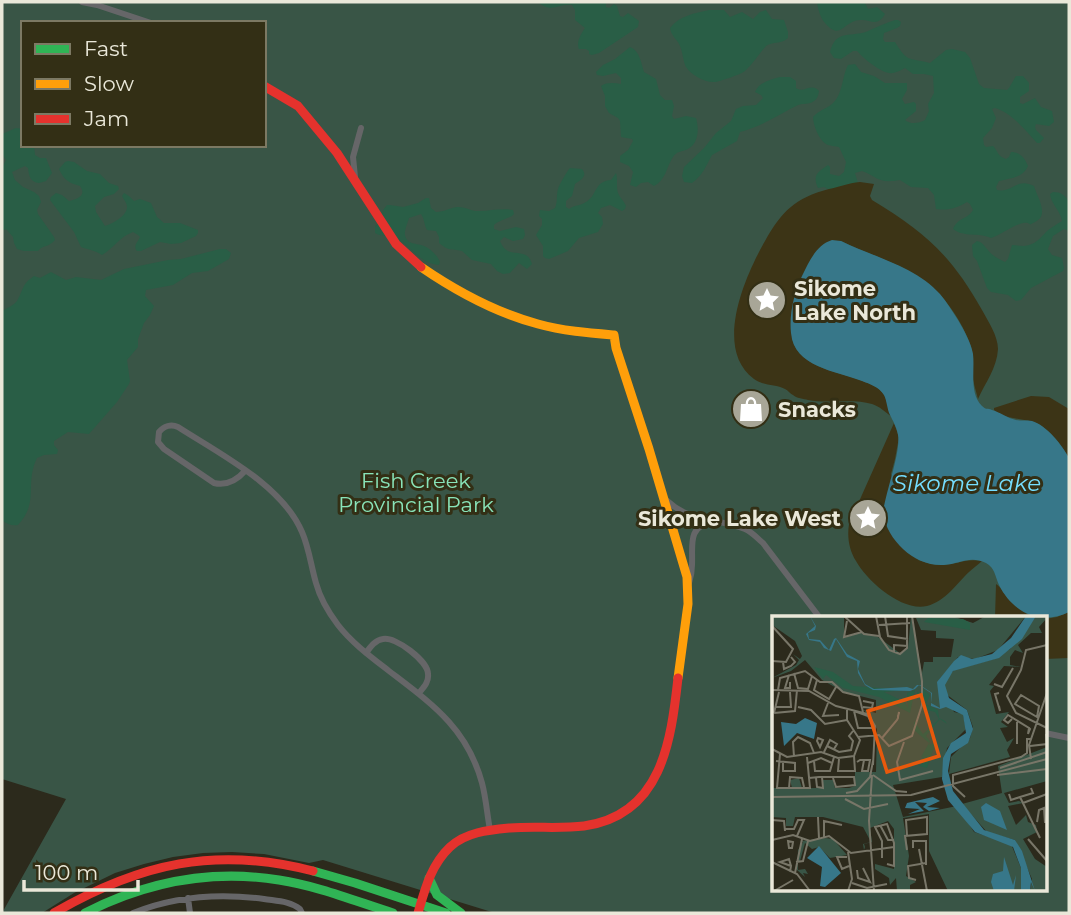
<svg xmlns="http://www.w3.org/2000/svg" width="1071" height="915" font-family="Montserrat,sans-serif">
<rect width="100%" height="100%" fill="#2c2a1c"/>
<path fill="#395546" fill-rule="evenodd" d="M2,2h1067v911h-574l-172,-53 -14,3 -45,-9 -32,-2 -29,1 -30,4 -29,7 -29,9 -41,20 -32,20h-40l64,-114 -64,-20zM23,23h241v122h-241zM774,618h271v271h-271z"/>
<path fill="#295e46" d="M538,2h68v5l3,1 5,-4 3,2 3,10 3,1 5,-4 11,8 -1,6 -39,26 -7,2 -3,-1v-3l-3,-2h-7c-3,-7 2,-15 6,-21l-10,-8v-10l-3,-5c-14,-2 -20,9 -34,-3z
M817,2h45l3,1 3,6 9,-2 8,7c-8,14 -14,5 -25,6 -16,0 -19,22 -35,3 -5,-6 -7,-14 -8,-21z
M709,10h15l6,7 12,-5 11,7 7,-7 6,-2 6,9 12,1 4,12v6c-8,7 -15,3 -22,8 -7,8 -13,18 -21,25 -3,3 -27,11 -30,11 -10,1 -24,-7 -29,-15 -3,-6 -3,-14 -6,-21 -3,-7 -9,-10 -10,-18 9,-12 25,-15 39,-18z
M895,20h3l3,2 -1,4 -3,2 -13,5 -1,6 2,3h10c13,21 12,15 35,21l16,-13 6,-1 13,3 5,6 9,26 5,4 23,2 2,-2 7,-12h7l6,7v8l-9,6v6l3,1 12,-6 6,9 11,4 2,11 -5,4 -13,-2 -1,3 1,3 8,8 -4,5h-3c-12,-13 -25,-30 -42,-35l-3,1 4,9 -4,10 -9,10 1,7 2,2 7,-1c5,5 4,10 13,13l3,-2 2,-5c9,0 14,6 17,14 -5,12 -18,12 -29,15l-3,6 1,3c16,3 20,-13 37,-4 3,11 16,29 1,36 -9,5 -2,0 -12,1 -10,2 -22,12 -32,15 -13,-6 -26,0 -38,-9 5,-12 14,-9 20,-19l-3,-6 -3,-2c-10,6 -19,9 -31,7l-2,-14 -6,-7 -17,-1 -11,-7c-22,4 -22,-3 -38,-9l-7,2 3,10 -28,7 -6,-3 -6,1c-6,-13 0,-16 10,-23l2,2v7l9,2 5,-4 2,-10 -7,-15c-3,-1 -10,-1 -13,-3 -7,-4 -13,-19 -13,-27 6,-7 13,-8 19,-13 11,-9 10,-28 16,-39l7,-1 6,8 13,4 11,7h22v7l-5,9 3,5 9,-2 2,2v7l-11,9c6,5 14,3 20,0l4,-9 -1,-7 6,-11 -1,-17 -9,-2h-11l-8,-6c-4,2 -7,4 -12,5 -10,2 -30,-15 -36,-22h-4l-12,8 -7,-1 -4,-6c6,-24 22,-14 38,-21 9,-4 17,-8 27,-11z
M630,47c10,4 11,16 14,25l12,7 4,16 5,5h7l2,6 -2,10 2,3 12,-3 10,2c3,10 3,25 -8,31 -7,3 -11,2 -15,8 -7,11 -7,23 -19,29l-6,-4 -7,1 -5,4 -6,-2 3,-13 -4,-6 -9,-4v-6l8,-6 5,-9 -1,-2 -11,-2 -1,-16 -2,-3 -9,-5 -4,-7v-10l-4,-10c6,-4 13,-3 20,-2v-6l-5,-5 -13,3 -6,-1 -1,-3 7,-7 12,-6z
M780,77h10l6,4v7c8,6 15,-6 23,3 -1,5 -1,7 -5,10 -5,4 -11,2 -16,4 -20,10 -37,22 -58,27l-3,9 -25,14c-6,11 -9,20 -20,28l-8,-1 -2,-6 2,-9 20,-19 12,-15 15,-12 5,-12 7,-3 13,-1 7,-7 -2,-3 -6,-3c4,-10 15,-12 25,-15z
M16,128l7,1v16h11l1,10 5,3h6l6,15 -6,8 -7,2c-9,-1 -10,-7 -11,-15l-3,-2 -13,6 3,8 8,7 11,5 5,4 2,6 -4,8 1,4 16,23 1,3c-7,8 -11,4 -17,11h-14l-7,-2 -3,-6 -1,-6 -7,-8 -4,2v-63l4,-8 -4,-6v-20z
M68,161l6,1 13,9 13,3 9,9 9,3 1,3 -5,5 -10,3 -9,9 1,6 9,14c7,-2 22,-10 22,-19 0,-4 -3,-7 -5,-11l2,-3 5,3 5,5 6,-2 11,4 6,14 7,6h16l18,7v3l-2,3 -15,7 -10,1 -11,-2 -19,9h-4c-4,-5 0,-8 3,-14l-2,-2 -5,-3c-14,5 -20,17 -31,23 -8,-5 -13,-5 -21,-8l-7,-15 -24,-32 1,-3 5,-4 6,2 7,6c8,-2 18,-5 11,-15 -11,-3 -16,-6 -21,-17l6,-7z
M570,168l12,1c6,7 -1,11 -7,15l-3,12 -6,5v6l3,2c5,-4 11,-3 17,-7 11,-6 8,-21 25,-22l5,-7c2,6 0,14 2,20 2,5 6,8 8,13l-1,3 -3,2 -12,-6 -9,3 -3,5 4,4 1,7 -5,8 -19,6 -11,13 -19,8 -4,-1 -2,-2v-10l-7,-11 6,-10v-6l-3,-3 1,-6 9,1 6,-3c3,-7 1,-12 3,-19 1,-4 9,-18 12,-21z
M1053,192c8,0 12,3 16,10v33l-2,-5 -3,-1 -11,7 -5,13 4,6 10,3 2,10 -1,3 -32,17 -10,12 -5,1 -8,-6 -17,-3 -4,-4 -10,-27 -4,-5 -1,-11 5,-4c7,2 6,4 11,9 3,5 12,10 17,12l3,-3 4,-14c5,0 11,2 17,0 8,-2 13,-9 18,-14 5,-4 10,-7 15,-10 -2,-11 -11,-17 -12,-27z
M426,198h3l2,10 5,4c8,0 13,-4 21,-5 8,-1 15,5 22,4 12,0 22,-3 34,-1l1,4c-4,5 -14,5 -20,11v4l6,2 16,-4 8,2 1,6 -2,4 -10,2 -9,-4 -4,4c8,21 26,3 32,23l-5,5 -8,-6 -9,10 -7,1 -6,-3 -6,-7 -19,-4 -10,-9c-12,-3 -12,1 -23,-8v-6l-3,-6 -9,-1c-3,-5 -2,-10 -6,-16l-12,4c-1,4 -5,13 -4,17 2,10 12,8 19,11 7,3 13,9 16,16l-1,3c-19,-1 -28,-19 -43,-27 -7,-3 -15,-1 -21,-5v-6l5,-8 3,-9 4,-5h3l13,2 15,-4z
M220,249h6l5,4 -2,6 -21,12 -16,2 -19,12 -27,5 -1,6 9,10 -4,9 -6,8 -6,16v8l-11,13 3,21 -1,3 -12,18 -28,32 -21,-2 -14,9v4l4,5 -1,4 -13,1 -7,3c-13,27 3,43 -19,67 -6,1 -12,-1 -16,-5v-209c5,-3 11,-5 15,-10 7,-12 4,-16 17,-25l6,2 11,-6 15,8 10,-3 25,3 23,-11 44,-9 13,-1z"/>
<path fill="#3c3416" d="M860,182l14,2 -4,12 2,4c53,32 79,55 110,110 6,11 16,26 16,39 -1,19 -13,34 -20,50 -2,-8 -5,-17 -6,-26 0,-9 2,-18 -1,-27 -9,-25 -28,-54 -51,-68 -24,-16 -53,-24 -79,-37l-49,98c7,28 44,32 68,41 7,3 15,5 20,10 7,6 8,17 11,26 -6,-4 -12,-10 -19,-12 -19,-6 -44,0 -64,-4 -4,-1 -12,-2 -15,-5 -3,-1 -5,-5 -8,-6 -10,-5 -22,-3 -31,-10 -41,-30 -9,-103 11,-138 17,-30 30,-43 64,-52 10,-2 19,-6 31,-7z
M1031,396l18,1 20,12v49c-7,-12 -18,-28 -31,-34 -14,-7 -31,-3 -44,-14v-2z
M894,423l5,14 -4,22 -4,15 27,86c7,2 15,5 23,5 16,0 23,-7 41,-4 -4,4 -9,7 -13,11 -13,12 -23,29 -42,34 -25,6 -60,-25 -71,-45 -7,-11 -9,-24 -7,-37z
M996,584c6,4 7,9 11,13 8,8 18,18 28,20l-40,1z
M1069,612v46l-24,1v-40l12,-2z"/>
<path fill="#377789" d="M832,240l9,1c32,16 74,25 99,53 7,8 12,17 18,26 6,10 13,23 15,34 2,16 -4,39 9,52 6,5 3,1 10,4 8,2 15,8 24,10 5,1 11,0 16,1 14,4 31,25 37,37v154c-28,14 -56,1 -70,-27 -4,-9 -4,-17 -13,-22 -16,-8 -27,1 -42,2 -29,2 -56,-24 -61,-51 2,-21 18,-61 15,-79 -1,-7 -5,-14 -8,-20 -3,-6 -3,-14 -6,-20 -5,-8 -14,-11 -22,-14 -26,-10 -68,-14 -71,-48 -2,-19 3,-40 11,-57 7,-14 14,-31 30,-36z"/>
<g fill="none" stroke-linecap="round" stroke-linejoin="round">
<path stroke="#666668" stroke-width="6" d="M82,2l15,3 54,18
M355,177l-2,-20 8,-29
M245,471c-8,9 -18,15 -31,12l-50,-34 -6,-7 1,-10c5,-6 12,-8 19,-5 42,27 104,58 124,105 7,16 9,34 14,51 4,15 13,30 22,42 14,18 33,32 51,46 43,33 78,57 93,112 4,15 5,31 8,47
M666,500c26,24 49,17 79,29 7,3 12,9 18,14l57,75
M689,583c2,-6 3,-12 3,-18 1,-19 -5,-39 20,-43
M366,653c4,-6 9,-13 17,-14 12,-3 45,22 45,35 1,8 -4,13 -9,19
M1045,733l24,5
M188,898l2,15
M133,913c42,-17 86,-20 131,-14 12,2 26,2 36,10l2,4"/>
<path stroke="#30b455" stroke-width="9" d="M313,871l42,12 91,30
M429,878l8,17 24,18
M85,913c61,-31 126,-44 194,-33 39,6 76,21 114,33"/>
<path stroke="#ff9f0a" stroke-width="9" d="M421,267c35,24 76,46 117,57 25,7 51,9 76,11l2,13 33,101 38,128 1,27 -10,74"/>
<path stroke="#e5322d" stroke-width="9" d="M264,86l34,20 39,47 59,91 25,23
M54,913c86,-50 162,-67 259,-42
M418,913c7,-24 13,-48 32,-66 16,-15 39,-17 60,-19 25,-2 50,1 74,-2 78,-11 87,-85 94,-148"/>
</g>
<defs>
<symbol id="sight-disc" viewBox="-11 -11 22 22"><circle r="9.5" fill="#a8a697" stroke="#332f15"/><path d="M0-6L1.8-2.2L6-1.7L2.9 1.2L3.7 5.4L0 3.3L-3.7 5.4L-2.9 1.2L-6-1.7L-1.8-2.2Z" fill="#fff"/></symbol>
<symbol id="shop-disc" viewBox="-11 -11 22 22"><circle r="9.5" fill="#a8a697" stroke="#332f15"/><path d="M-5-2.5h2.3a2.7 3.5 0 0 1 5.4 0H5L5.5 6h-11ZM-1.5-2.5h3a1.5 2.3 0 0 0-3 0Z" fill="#fff"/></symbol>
</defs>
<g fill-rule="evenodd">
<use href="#sight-disc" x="745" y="278" width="44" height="44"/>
<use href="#shop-disc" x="729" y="387" width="44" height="44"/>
<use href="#sight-disc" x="846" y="496" width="44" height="44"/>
</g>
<g text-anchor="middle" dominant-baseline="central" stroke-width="6" stroke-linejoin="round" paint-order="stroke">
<g font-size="21" font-weight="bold" fill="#eae8d9" stroke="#332f15" text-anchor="start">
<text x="794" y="288">Sikome<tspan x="794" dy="24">Lake North</tspan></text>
<text x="778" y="409">Snacks</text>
<text x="841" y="518" text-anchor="end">Sikome Lake West</text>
</g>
<g font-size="21" fill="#89e4b9" stroke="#332f15">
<text x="416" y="480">Fish Creek<tspan x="416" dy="24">Provincial Park</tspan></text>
</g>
<g font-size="23" font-style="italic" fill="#75deff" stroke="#332f15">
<text x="967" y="483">Sikome Lake</text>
</g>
</g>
<g transform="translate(772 616)">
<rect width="275" height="275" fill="#2c2a1c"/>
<path d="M0,0h72v22l18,-6 16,5 23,17 7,-6 3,-32 11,57 2,-11h9v-5h18l3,-18 -18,-1v-7l-15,-1 -5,-12 36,-2 21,7 13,-7h40l-28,34 -23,9 -17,-2 -19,23 15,32 9,2 3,15 -19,19 -5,29 -49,8 10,32 54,-11 17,26 37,12 10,24v23h-73l-19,-40v-37l-26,4 6,38 -3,20 10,6 -6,3v6h-13l-1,-13 -6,7 -1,-7 -14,-9v-5l19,5v-40l-6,-8 -18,7 2,14 -8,2 1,3 -1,3 -1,-6 8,-2 -8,-15 -40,-10h-28l-2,9h-7v-8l-14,-1v-29h20l-2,-8 9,-2 3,10h21v-8h10l2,8h14l6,-2v-14h21l1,-43 -13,-19 12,3v-13l-32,-8 -22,-12 -17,-20 -14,11 -19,7 24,-13 3,-5 -6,-6 7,5 2,-3 -7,-15 -23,-16zM264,0l11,2 -8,9 3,6h-11l-13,12 5,8 -8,-3 -5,7v8l11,2 -17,-1 -15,19 5,1 -4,5 6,23 13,-2 -8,10 7,5 -8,1 7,14 7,-4 -7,12 3,7 -61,17 2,-17 19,-19 3,-11 -6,-17 -21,-16 -2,-13 10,-11 40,-11 16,-10zM275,131v34l-43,12 5,10 10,-2 4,2 -15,3 8,19 10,-10 2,7 8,3 1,7 -14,7 12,20 12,8v24h-17l2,-12 -17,-39 -28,-8 -25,-28 40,-11 -4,-27zM53,222l8,1 14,16 -17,3 -11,-11 -7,2 -7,-6 -5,18 -2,1v8l7,-1 3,5 -5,-1 2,4 -8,-7 1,-20 5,-8 -2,-1z" fill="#395546"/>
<path d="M156,2l35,1 7,4v7l-46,-8zM42,51l19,5 20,14 53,4 -22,2 21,10 3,6 -1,-15 8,-3 -5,23 -31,-16 -36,-9 -17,-13 -3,4zM151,73l7,6 -4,9 12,6 1,8 6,3 2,3 -7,-5 -14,17 4,5 -1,4 7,-3 -9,26 -8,-2 7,-6 -5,-3 8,-14 -15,-13v-9l9,13 16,-15 -4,-7 -11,-3 2,-8 -9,-2v-8l4,3z" fill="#295e46"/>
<path d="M38,0l6,10 -1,4 -7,3 1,6 11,1 9,10 5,-11 2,-1 11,16 13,7 -2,8 7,15 9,5 33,-2 6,2 4,-4h3l12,8 -1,10 9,5 -3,-26 17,-21 7,-6 11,4 20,-5 19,-16 15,-22h10l-14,23 -23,19 -46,13 -8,14 4,13 18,12 6,19 -5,14 -17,11 -3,17 5,20 31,39 31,10 7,11 13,40 -4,-9 -1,9h-9v-23l-8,-21 -38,-15 -27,-32 -6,-21 1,-21 8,-15 15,-10 -3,-18 -17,-8 -6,2 -9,-3v-13l-12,-8 -4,4 -5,2 -37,-1 -8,-5 -7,-12 -1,-12 -10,-4 -11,-18 -5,12 -7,-3 -4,-6 -11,-2 -3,-6 9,-8zM33,102l12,5 -3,16 -17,-6 -13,13 -3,-24 15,2zM161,181l7,4 -13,6 13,1 -11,3 -6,-4 4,-4 -12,-1 9,9 -16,3 12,-5 -15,-1 2,-5zM214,187l14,8 7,19 -23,-10 -3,-13zM47,230l22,27 -16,14 -5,-1 2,-19 -15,-9zM232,241l9,28 3,-10 -2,16h-20l-3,-9 2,-8 10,-3z" fill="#377789"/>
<path fill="none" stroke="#787668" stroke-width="2" d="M72,0l20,18 15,2M104,0l4,21 9,13 11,4 7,-6v-32M113,0l3,20 20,3M75,5l-3,16 18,-5M107,9l31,-2M0,10l21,23 -7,13 -14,-1M275,29l-21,5 -5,20 -14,26 9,17 31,15M122,36v-7l14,1M11,46l1,7 7,-3 4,-4 -4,-5M22,57l4,15 10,1 4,-13M17,59l-4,13h5v-6M45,64l-3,10 15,9 7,-12M222,68l8,3 11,-19M0,74l37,1 27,15 32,8 7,12 -2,39M6,74l2,-12 25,-7 15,11h12l11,10 16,4 4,16M223,78l4,-1 -4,1 5,17 -1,-5M249,79l18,11 -2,11 -22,-13zM91,85l10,2 -1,5 -9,-1M56,87l-5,13 16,-1M4,91h15l-1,-15M26,91l13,3 14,14 22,-4M82,95l14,5 6,12h-16zM2,97l5,-21M2,97l21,-2 2,-21M240,103l-4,4 -4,-3 4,-5 21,13 -1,6 2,-5 -1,-1M245,106v22M86,121l21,-2 10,11 23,-10 10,-31v-24l-10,-65M46,122l5,2 -3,7 -3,-6zM110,122l15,-18 1,-2v-2l1,-3v-1l-1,5M132,126l-7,20 3,18 33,-9M55,130l12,6 12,-2 2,-9 -4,-5 4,-5M258,130l17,-2 -1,-10M0,133l15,8 34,-5 17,6 16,-2 6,-16 -13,-20v-12M52,136l6,-12 7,4 -3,5M8,138l-3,34h33l-3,-31M22,141l-1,-15 5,-5 12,6 4,10M67,143l-1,12h17l-1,-15M259,143l-2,-14 18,-52M4,145l19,2v8h-12v-8M42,145l1,10h15l4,-14M85,146l3,-2h10l-2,11h-6l2,-11M36,147l13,-5 11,5M228,152l47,-16M100,159l-3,46 5,70M101,159l23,16 11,1M225,159l50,-6M37,162l10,-1h35l1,8 -19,2 -3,-9M44,162l1,9 6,1 -1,-11M17,172l1,-11 12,1 2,9M74,177l11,-2 13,-14 3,-16M237,178l2,6 9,-3 13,-4 -2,-5M0,181l139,-2 136,-36M193,181l-12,-11v-11l68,-18 6,-4v-14h4M248,181l20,41M73,183l19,10 24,-5M251,187l24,-9M46,201l1,22M0,204l12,1 1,10M265,206l2,-12 5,-2 1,15M108,209l8,15h6M13,213h9l4,-9h6l-7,16M135,219l-1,-15 21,-3v17l-22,2 2,14M52,221v-16l18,4M256,223l19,22M0,224l21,-5 17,6 19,-5 22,17 43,-6M16,225l5,1 -1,6h-3zM141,232v-7h13v24M147,233l8,42M75,241h-10l5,12 7,-3M110,242v-17l-7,-14 12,-3 7,19v23l-7,-2M0,246l25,12 13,17M24,246l7,-1 5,-20M85,254l1,8 12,4 -7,-14M18,256l1,-6 -11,-4 9,-3 2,7M23,257l7,-34M144,264l-7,-2 -1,-12 18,-3M80,267l15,5 20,-4M2,275l19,-11M76,275l4,-12 -4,-27"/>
<path fill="#e8590c" fill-opacity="0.15" stroke="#e8590c" stroke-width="3.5" d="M149,79l18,61 -52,16 -19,-61z"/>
<rect width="275" height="275" fill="none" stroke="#eae8d9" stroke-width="3.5"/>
</g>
<rect width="1071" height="915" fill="none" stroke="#eae8d9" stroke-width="7"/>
<rect x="21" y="21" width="245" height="126" fill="#332f15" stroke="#7c7963" stroke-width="2"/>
<rect x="35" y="44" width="35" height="10" fill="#30b455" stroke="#7c7963" stroke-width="2"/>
<text x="84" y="56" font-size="21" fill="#eae8d9">Fast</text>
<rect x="35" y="79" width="35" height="10" fill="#ff9f0a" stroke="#7c7963" stroke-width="2"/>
<text x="84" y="91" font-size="21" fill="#eae8d9">Slow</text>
<rect x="35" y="114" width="35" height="10" fill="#e5322d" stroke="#7c7963" stroke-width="2"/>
<text x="84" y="126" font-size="21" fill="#eae8d9">Jam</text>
<path d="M24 880v10h114v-10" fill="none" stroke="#eae8d9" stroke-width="3.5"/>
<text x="35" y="880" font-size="21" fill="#eae8d9" stroke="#332f15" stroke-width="5" paint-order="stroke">100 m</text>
</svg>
